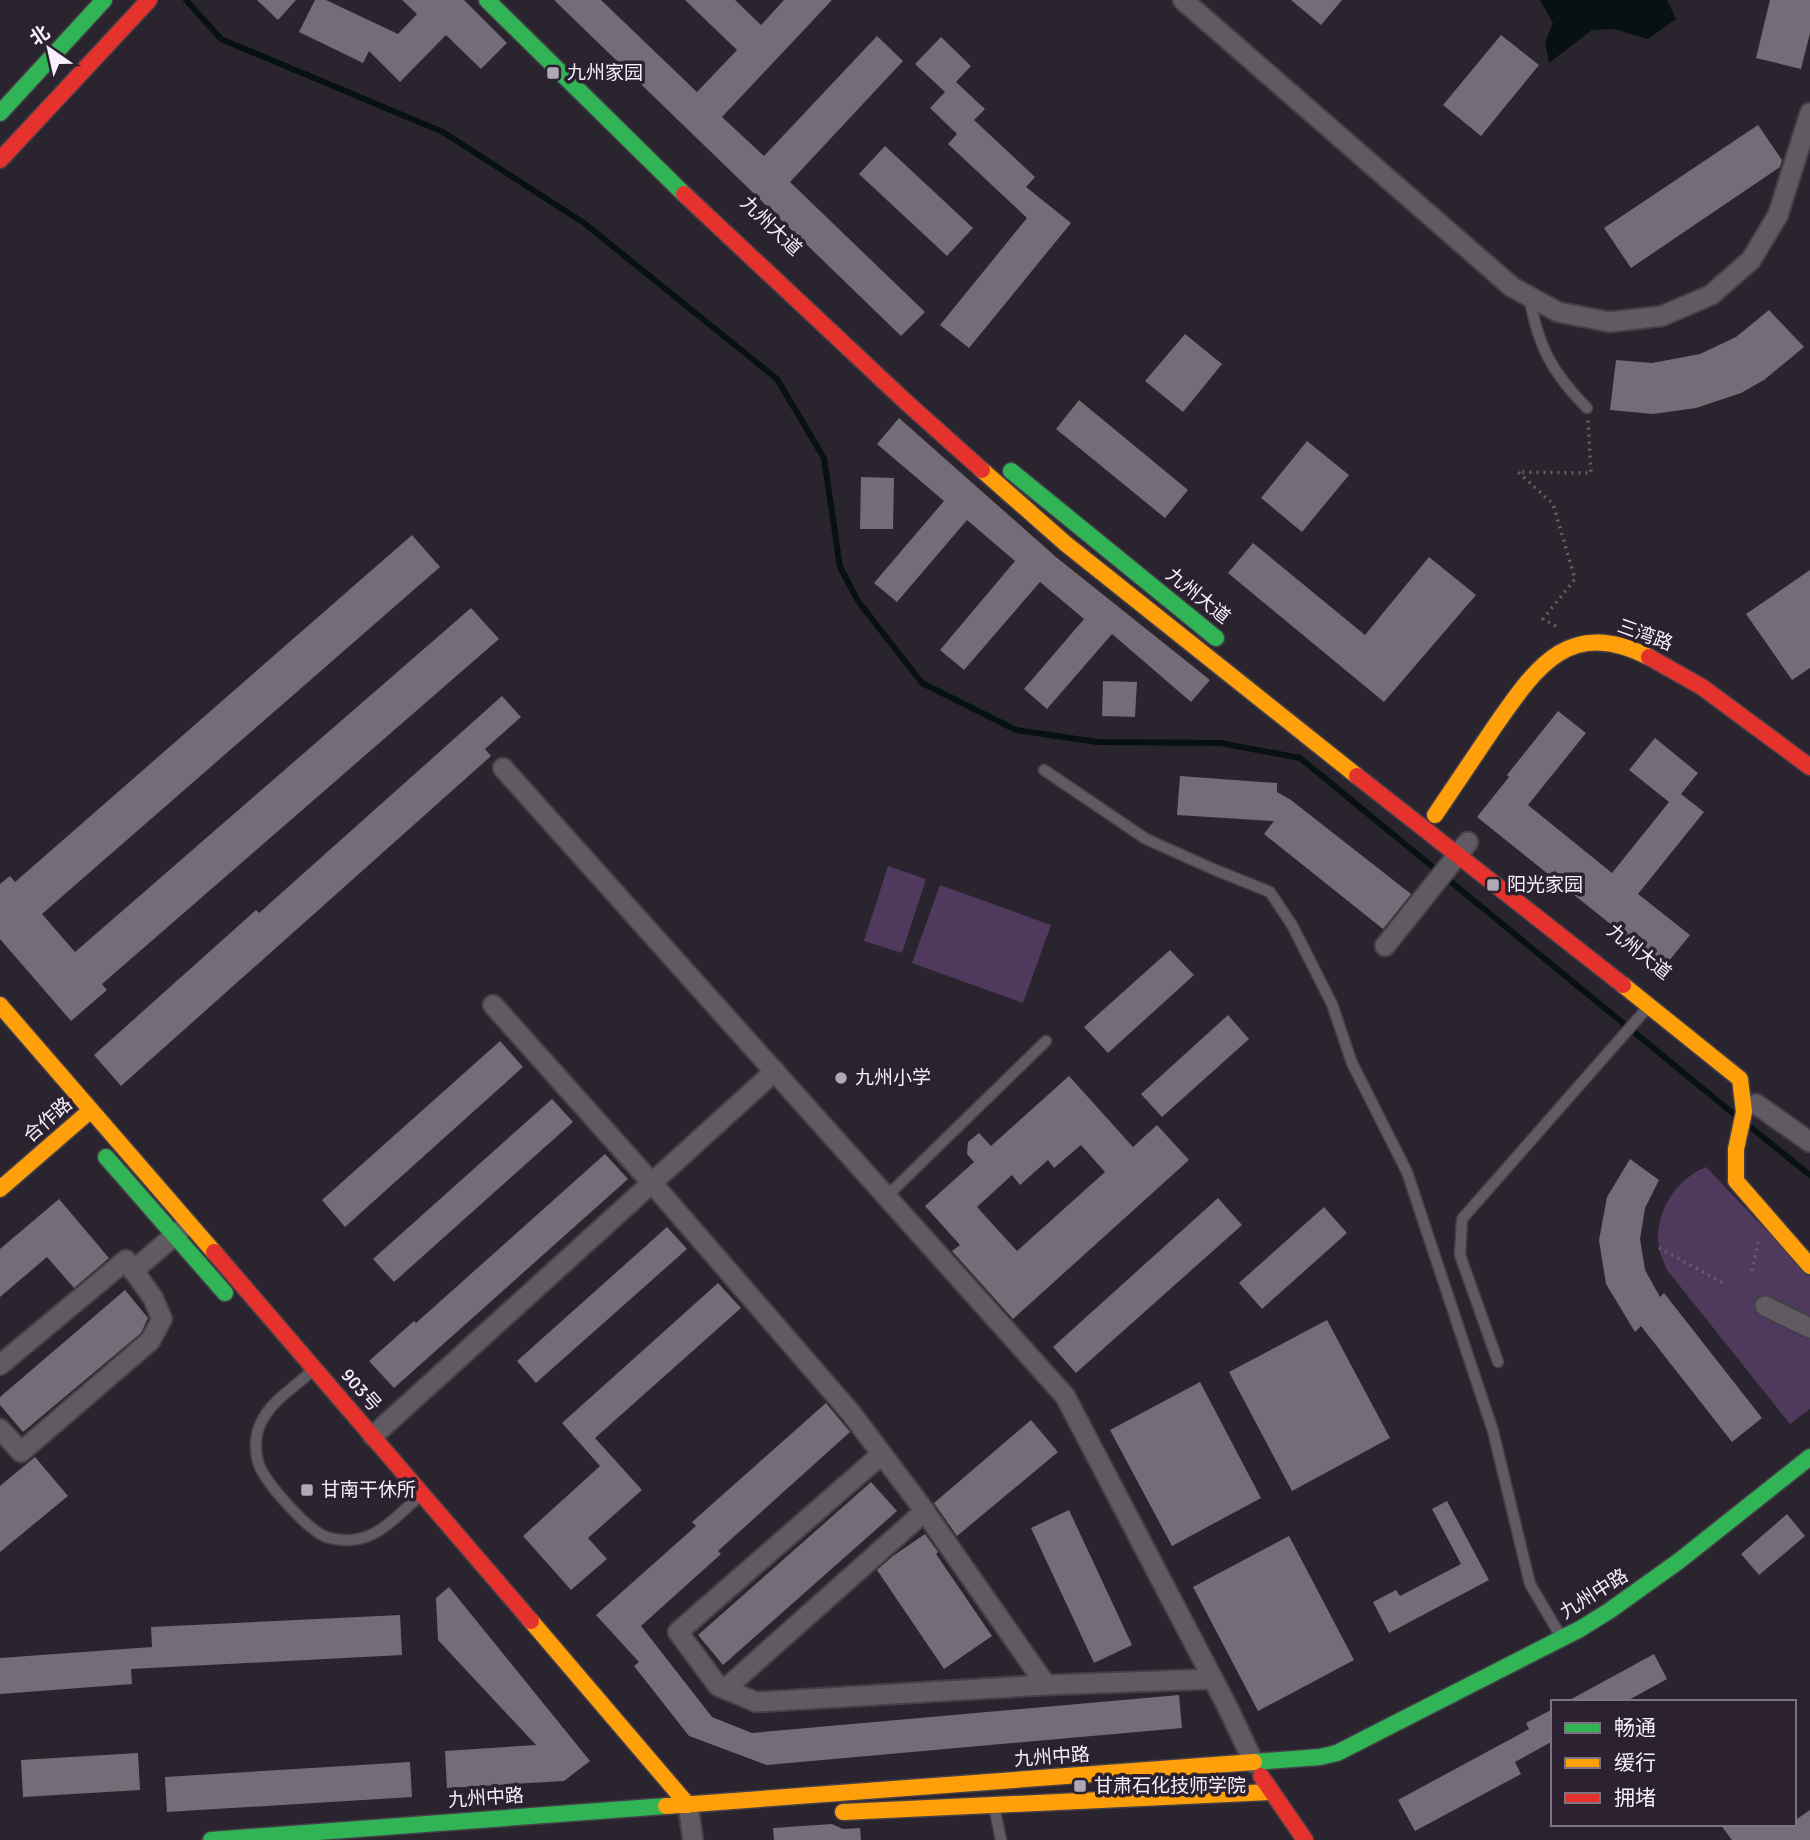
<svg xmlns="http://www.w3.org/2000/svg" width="1810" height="1840" font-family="Signika,'Noto Sans SC',sans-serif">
<rect width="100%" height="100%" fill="#2a242e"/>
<path fill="#4f3a5e" d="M888,866l38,13 -24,74 -38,-12z
M940,885l111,40 -28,78 -111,-40z
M1706,1167l104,109v133l-20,15 -123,-154c-3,-7 -6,-14 -8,-21 -6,-34 16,-70 47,-82z"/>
<path fill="#071111" d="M1540,0h127l9,19 -28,20 -34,-10 -22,1 -43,33 -4,-21 8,-19z"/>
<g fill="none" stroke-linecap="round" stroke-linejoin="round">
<path stroke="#071111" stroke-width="6" d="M186,0l35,39 222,93 141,91 193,156 47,79 16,109 18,34 64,82 94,47 81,12 123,1 80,15 435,357
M1749,1126l61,49"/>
</g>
<path fill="#726d76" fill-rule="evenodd" d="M257,0h39l-18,20z
M315,0h11l72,34 19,-20 -15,-14h62l43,43 -26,26 -35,-34 -46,47 -31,-31 -6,12 -64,-31z
M554,0h47l96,92 40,-42 -52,-50h50l26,25 23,-25h48l-110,117 42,39 113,-120 26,25 -113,121 135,130 -24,24z
M1291,0h51l-21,25z
M1770,0h40v33l-9,36 -45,-11z
M1501,35l38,30 -58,71 -38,-31z
M941,37l30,29 -15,16 29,27 -11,11 61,57 -9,10 45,36 -102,125 -29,-23 87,-107 -79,-74 9,-10 -27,-26 15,-16 -30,-28z
M1758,125l24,35 -2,7 -149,101 -27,-40z
M885,146l88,82 -26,28 -88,-82z
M1769,310l35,37 -40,33 -23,13 -45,15 -43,6 -43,-4 6,-50 36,3 48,-9 36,-17z
M1185,334l37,30 -39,48 -38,-31z
M1079,400l109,90 -23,28 -109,-89z
M899,418l157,139 154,123 -19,22 -79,-68 -65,75 -23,-20 60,-70 -44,-37 -76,88 -24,-20 75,-89 -48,-41 -70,82 -23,-19 70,-82 -67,-57z
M1307,441l42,34 -47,57 -41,-34z
M861,477l33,1 -1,51h-33z
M412,535l28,32 -398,347 33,38 396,-344 28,31 -397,345 5,6 -36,31 -71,-82v-55l10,-8 5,6z
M1253,543l112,92 64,-78 47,38 -92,107 -156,-129z
M1810,570v98l-18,12 -46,-66z
M1103,681l34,1 -2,35 -33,-1z
M502,696l19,21 -36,32 6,7 -370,330 -27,-31 162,-145 3,3z
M1558,711l28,22 -58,72 84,68 57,-71 -40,-32 26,-32 43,35 -17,21 23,18 -66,82 52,41 -26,32 -187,-150 32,-40 -2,-2z
M1180,776l97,7v9l14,8 120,94 -28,35 -119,-95 10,-13 -97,-6z
M1170,950l24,25 -86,78 -24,-26z
M1228,1015l21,24 -87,78 -21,-23z
M500,1041l23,26 -178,160 -23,-27z
M1069,1076l64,71 24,-22 32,35 -176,159 -61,-68 8,-6 -35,-39 49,-44 -7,-8 1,-12 11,-9 12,13zM1081,1145l24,27 -88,79 -40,-44 35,-32 8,10 28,-25 6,8z
M552,1099l21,23 -179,160 -21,-23z
M605,1154l23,25 -234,209 -25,-27 45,-40 2,2z
M1630,1159l29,21 -14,28 -5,31 5,31 15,27 4,-4 98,125 -30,24 -91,-116 -6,6 -29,-48 -7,-44 8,-43z
M1218,1198l24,27 -166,148 -23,-26z
M59,1199l50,59 -35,30 -27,-31 -47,40v-48z
M1324,1207l23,26 -85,76 -23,-26z
M667,1227l20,22 -151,134 -19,-22z
M718,1283l23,25 -146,130 47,52 -54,48 19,21 -36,31 -48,-54 77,-70 -38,-43z
M125,1290l23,28 -7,15 -118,99 -23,-27v-8z
M1327,1320l63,118 -98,53 -63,-119z
M1200,1382l61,116 -89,48 -62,-116z
M826,1403l24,29 -132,119 3,3 -80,72 71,91 40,16 427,-38 3,33 -415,37 -78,-29 -55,-70 5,-4 -43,-47 100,-89 -4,-4z
M1031,1420l27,32 -101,84 -23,-33z
M35,1457l33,39 -68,56v-66z
M871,1482l26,29 -174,154 -25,-30z
M1447,1501l42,79 -100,53 -16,-31 23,-12 4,6 61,-32 -29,-55z
M1069,1510l63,135 -38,18 -63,-135z
M1787,1514l18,22 -46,39 -18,-21z
M925,1534l13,18 -2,2 56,82 -48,33 -67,-99 16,-14z
M1289,1536l65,124 -96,51 -65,-124z
M449,1587l141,174 -26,20 -117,7 -2,-37 91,-6 -98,-105 -2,-42z
M400,1615l2,40 -271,14 1,15 -132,10v-36l152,-11 -1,-20z
M1654,1654l13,25 -42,23h-59z
M1553,1709v32l-38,21 6,12 -106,57 -17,-31 131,-71 -3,-6z
M138,1753l2,37 -117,7 -2,-37z
M410,1762l2,35 -245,15 -2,-35z
M1810,1810v30h-78l-12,-16h74v-3z
M832,1824l11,5 17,-1 1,12h-87l-1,-12z"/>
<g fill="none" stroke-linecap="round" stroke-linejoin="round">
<defs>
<path id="lane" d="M1529,296c9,49 22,76 58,112
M1044,770l102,69 67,30 57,23 22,33 40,79 20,59 55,109 86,259 37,153 30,51
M887,1196l159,-155
M1498,1362l-38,-107 2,-36 187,-213
M312,1371c-17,16 -43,31 -52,54 -5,11 -5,26 -2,37 6,20 49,67 68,75 10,3 22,4 32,2 24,-4 44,-28 62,-43
M994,1806l7,34"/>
<path id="street" d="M1183,0l329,287 46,25 52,10 52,-6 49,-21 40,-35 27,-45 32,-102
M503,768l562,628 162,310 27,57
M1385,946l83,-104
M493,1005l159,178 199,230 67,89 128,183 167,-6
M1756,1104l54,38
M133,1271l50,-43
M1765,1306l45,22
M0,1365l126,-105 27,38 9,21 -12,22 -129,111 -21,-23
M373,1436l402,-365
M882,1454l-204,178 40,54 38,16 290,-17
M725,1689l200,-178
M688,1805l5,35"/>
<path id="fast" d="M487,0l197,194
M0,113l104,-113
M1011,471l205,167
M106,1157l119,136
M1254,1762l66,-5 17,-4 243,-124 29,-18 70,-50 131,-104
M211,1840l455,-34"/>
<path id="slow" d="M982,470l84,74 291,232
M1435,815c20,-30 40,-59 60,-89 42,-60 74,-109 154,-69
M1623,985l117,94 4,33 -8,37v32l74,85
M0,1005l214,247
M0,1189l91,-79
M531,1621l157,184
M666,1806l588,-44
M843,1812l427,-20"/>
<path id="jam" d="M0,160l149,-160
M684,194l222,208 76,68
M1649,657l53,30 108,80
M1357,776l266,209
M214,1252l317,369
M1261,1776l44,64"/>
</defs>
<use href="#lane" stroke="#443f48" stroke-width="13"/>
<use href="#street" stroke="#443f48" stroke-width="23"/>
<use href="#fast" stroke="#443f48" stroke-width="19"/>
<use href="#slow" stroke="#443f48" stroke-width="19"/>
<use href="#jam" stroke="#443f48" stroke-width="19"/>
<path stroke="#656167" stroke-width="3.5" stroke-dasharray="2 5" stroke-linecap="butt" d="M1556,626l-13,-7 32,-40 -22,-75 -35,-32 73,1 -3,-53
M1659,1248l64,35
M1752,1271l6,-29"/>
<use href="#lane" stroke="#605b63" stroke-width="10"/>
<use href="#street" stroke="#605b63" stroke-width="19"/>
<use href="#fast" stroke="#30b455" stroke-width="16"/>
<use href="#slow" stroke="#ff9f0a" stroke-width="16"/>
<use href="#jam" stroke="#e5322d" stroke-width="16"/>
</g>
<g fill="#afa9b4" stroke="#2b2131" stroke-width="2.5">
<rect x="546" y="66" width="14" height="14" rx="3.5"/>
<rect x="1486" y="878" width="14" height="14" rx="3.5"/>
<circle cx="841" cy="1078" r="7"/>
<rect x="300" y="1483" width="14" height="14" rx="3.5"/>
<rect x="1073" y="1779" width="14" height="14" rx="3.5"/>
</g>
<g text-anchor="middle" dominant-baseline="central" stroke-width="7" stroke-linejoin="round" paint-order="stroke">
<g font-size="19" fill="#f7f0fc" stroke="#2b2131" text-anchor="start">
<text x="567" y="73">九州家园</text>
<text x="1507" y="885">阳光家园</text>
<text x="855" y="1078">九州小学</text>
<text x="321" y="1490">甘南干休所</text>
<text x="1094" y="1786">甘肃石化技师学院</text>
</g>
<g font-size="19" fill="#f7f0fc" stroke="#2b2131">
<text transform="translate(771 226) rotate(44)">九州大道</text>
<text transform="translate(1198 596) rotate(39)">九州大道</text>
<text transform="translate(1645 635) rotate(20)">三湾路</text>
<text transform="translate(1639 952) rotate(39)">九州大道</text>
<text transform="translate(48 1120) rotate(-41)">合作路</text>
<text transform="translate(361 1390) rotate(49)">903号</text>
<text transform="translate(1594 1594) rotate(-32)">九州中路</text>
<text transform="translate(1052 1757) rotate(-4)">九州中路</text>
<text transform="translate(486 1798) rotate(-4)">九州中路</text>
</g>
</g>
<rect x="1551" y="1700" width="245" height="126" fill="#2b2131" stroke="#7d7482" stroke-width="2"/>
<rect x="1565" y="1723" width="35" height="10" fill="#30b455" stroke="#7d7482" stroke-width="2"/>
<text x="1614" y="1735" font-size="21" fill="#f7f0fc">畅通</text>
<rect x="1565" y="1758" width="35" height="10" fill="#ff9f0a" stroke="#7d7482" stroke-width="2"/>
<text x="1614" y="1770" font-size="21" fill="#f7f0fc">缓行</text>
<rect x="1565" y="1793" width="35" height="10" fill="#e5322d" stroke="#7d7482" stroke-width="2"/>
<text x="1614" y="1805" font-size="21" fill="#f7f0fc">拥堵</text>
<g transform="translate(49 49) rotate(326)" stroke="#2b2131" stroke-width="5" paint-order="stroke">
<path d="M0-5L12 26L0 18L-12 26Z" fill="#f7f0fc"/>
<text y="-10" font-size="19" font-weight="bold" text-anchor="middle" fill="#f7f0fc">北</text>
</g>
</svg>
